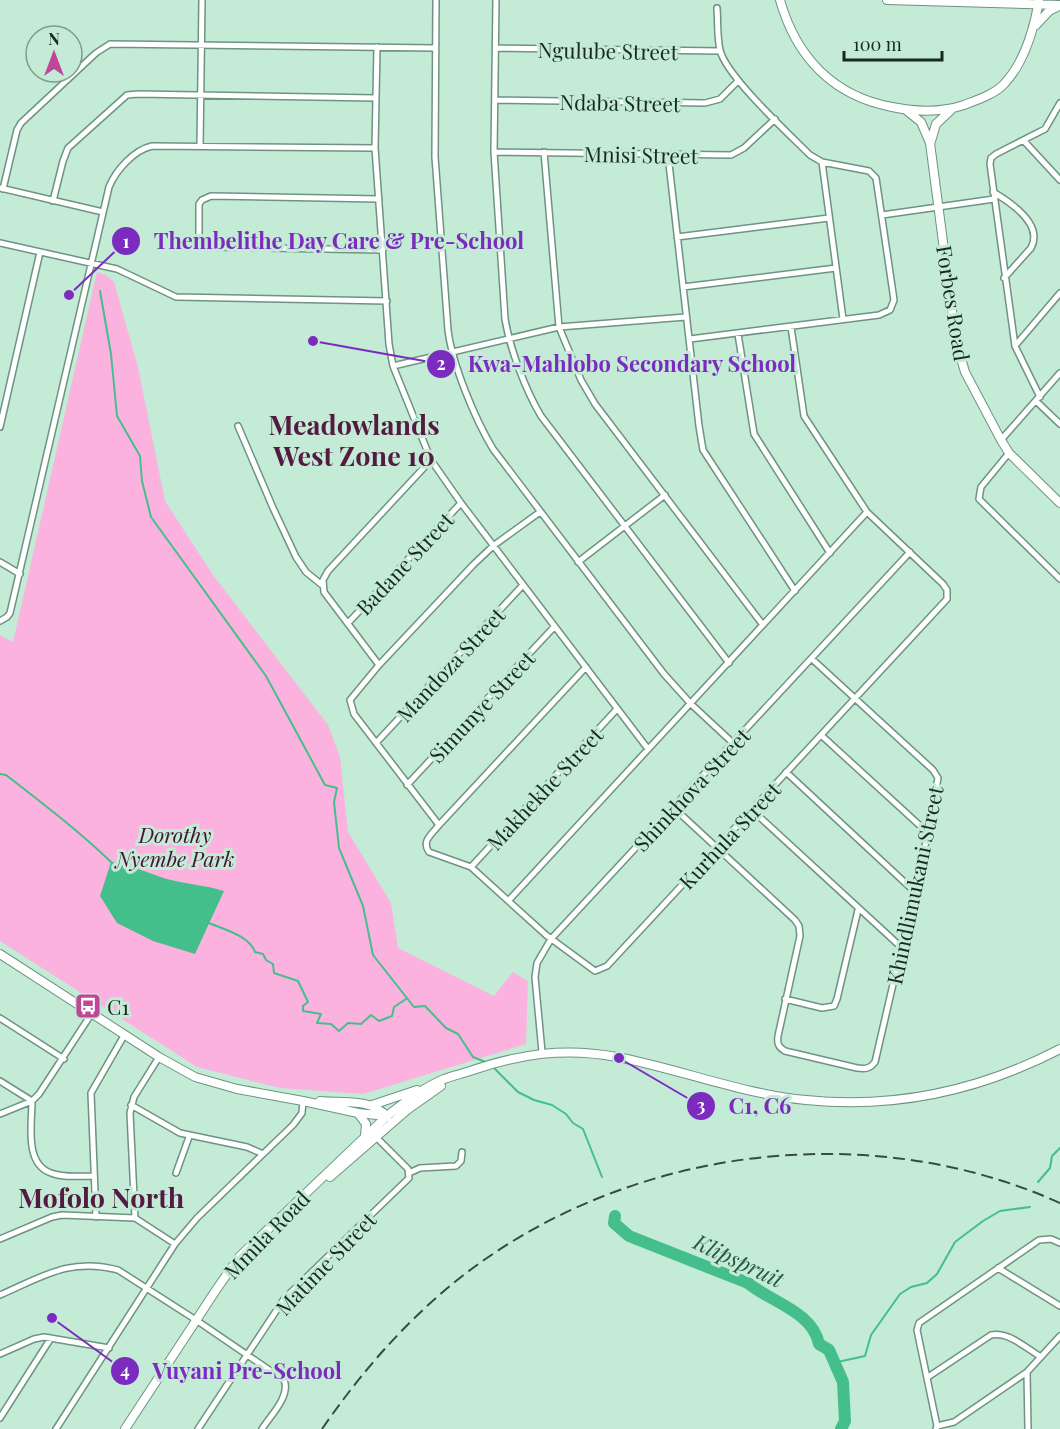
<svg xmlns="http://www.w3.org/2000/svg" width="1060" height="1429" font-family="'Playfair Display',serif">
<rect width="100%" height="100%" fill="#c3ebd6"/>
<path fill="#fcb2df" d="M97,272l9,3 8,7 24,85 27,134 48,74 115,150 12,32 8,75 43,71 7,45 96,48 19,-24 15,9 -2,63 -163,50 -83,-6 -83,-21 -197,-126v-306l13,7z"/>
<path fill="#44bf8c" d="M111,862c20,3 37,11 56,17 19,5 38,6 57,12l-29,63 -42,-13 -36,-18 -17,-27z"/>
<g fill="none" stroke-linecap="round" stroke-linejoin="round">
<path stroke="#44bf8c" stroke-width="2" d="M100,291l11,63 6,62 23,40 2,25 9,36 115,159 59,109 12,3 -3,14 5,46 24,58 10,49 41,52 11,-1 21,22 12,6 15,23 15,6
M0,774l6,1c36,28 73,56 106,88
M209,923c14,6 41,13 46,29l8,2 3,6 7,4 1,9 24,8 10,21 -5,4v5l18,3 -4,9 14,1 8,7 9,-8 13,1 10,-9 8,6 13,-5 2,-9 12,-8
M493,1067l25,25 16,8 18,5 14,9 7,9 10,6 19,48
M1038,1182l12,-14 2,-12 8,-8
M833,1363l32,-7 6,-21 29,-41 11,-7 16,-4 10,-9 18,-32 28,-21 17,-10 30,-4"/>
<path stroke="#44bf8c" stroke-width="12" d="M615,1216l-1,7 15,13 119,47c23,19 65,29 71,61l10,6 14,32 2,39 -4,8"/>
<defs>
<path id="street" d="M436,0l-1,157 13,173c4,34 27,89 45,119l171,225 27,30 43,40
M496,0l-2,152 11,167c5,30 20,70 36,97l188,247
M377,47l-2,101 14,196 4,22 38,94 30,43 187,246
M496,48l224,3
M495,100l210,3 15,-4 18,-18
M1024,141l36,39
M200,146l2,-146
M494,152l237,3 13,-7 31,-29
M544,152l15,175 22,53 14,24 168,221
M668,155l31,271 4,24 92,141
M822,162l21,157
M0,188l103,24
M3,189l14,-59 4,-7 75,-70 14,-9 325,4
M993,192c17,10 51,32 38,56l-27,30
M379,199l-168,-3 -9,4 -3,4v31l3,9 9,3 172,3
M53,201l10,-40 5,-13 59,-53 11,-1 238,4
M882,215l112,-16
M677,237l152,-19
M0,243l117,26 59,28 211,4
M683,287l153,-19
M738,334l16,100 76,119
M690,339l189,-24 11,-5 4,-10 -18,-122 -7,-7 -47,-9 -12,-7c-21,-21 -84,-79 -90,-105 -3,-13 -2,-28 -3,-42
M1015,346l45,-53
M393,366l166,-39 127,-10
M1040,397l-25,-51 -25,-182 1,-6 5,-4 49,-25 15,-26
M1036,401l24,23
M238,426l35,82 23,49 10,15 16,13
M0,427l40,-175
M1001,440l59,-67
M1009,453l-28,34 -2,12 81,80
M0,562l20,12
M578,562l87,-67
M0,621l7,-4 3,-4 99,-426c7,-17 25,-37 43,-41l223,2
M348,623l113,-120
M379,665l-55,-73 -1,-12 5,-9 103,-111
M586,667l-147,158c-7,9 -18,16 -10,27l42,15 75,68 49,36 12,-5 340,-367v-9l-4,-6 -76,-72 -63,-96 -13,-89
M821,735l107,98
M376,743l147,-158
M786,772l128,119
M407,785l147,-158
M674,808l121,112 4,6 1,10 -22,100c-1,7 0,11 7,15l72,17c8,1 13,1 18,-6l53,-229 10,-55 -5,-8 -121,-111
M752,810l149,137
M439,825l-85,-111 -4,-14 29,-35 94,-100 20,-19 47,-34
M471,867l146,-158
M509,900l358,-388
M785,999l37,9 12,-2 3,-7 21,-89
M0,1018l64,41
M542,1052l-7,-75 2,-14 14,-24 359,-387
M0,1081l32,20c0,22 -8,63 19,72 12,5 29,3 42,3
M131,1105l49,28 67,14 16,7
M0,1114l32,-13 7,-7 53,-81
M176,1173l13,-36
M409,1173l11,-5 36,-2 5,-5 1,-9
M96,1217l-5,-124 34,-59
M135,1218l-5,-105 4,-16 25,-40
M0,1239l52,-22 10,-2 73,3 40,26
M998,1268l62,38
M0,1295c42,-18 70,-38 118,-25l78,50 88,60c7,16 -14,36 -22,49
M0,1354l34,-15 10,-2 65,11
M1027,1372l1,57
M928,1377l63,-42c17,-4 35,13 50,22
M0,1418l51,-80
M937,1426l17,-4 73,-50 33,-36
M56,1429l119,-185 22,-26 96,-93 9,-12 1,-12
M198,1429l86,-130 125,-121 -1,-9 -32,-32
M936,1429l1,-3 -20,-96 2,-7 120,-83 12,-1 9,4"/>
<path id="secondary" d="M780,0c16,57 53,96 112,107 25,5 48,6 72,-2 13,-5 31,-11 40,-21 21,-22 30,-55 35,-84
M887,0l173,5
M1036,25l13,-14 10,-5
M906,110l15,12 9,21 26,198 9,31 36,68 8,13 51,50
M931,141l5,-17 15,-14
M0,954l159,103 36,20 42,12 66,12 55,12 29,3
M320,1101c22,2 52,-3 67,16
M372,1105l45,-15
M358,1113l8,11 -1,12
M330,1177l77,-67 34,-24
M125,1429l91,-139 23,-33 148,-141c18,-14 36,-28 57,-37 8,-3 17,-5 26,-8 50,-17 94,-24 147,-14 63,12 124,37 189,43 89,9 175,-10 254,-51"/>
</defs>
<use href="#street" stroke="#6e9481" stroke-width="8"/>
<use href="#secondary" stroke="#6e9481" stroke-width="10"/>
<use href="#street" stroke="#fff" stroke-width="5"/>
<use href="#secondary" stroke="#fff" stroke-width="8"/>
<path stroke="#384b41" stroke-width="2" stroke-dasharray="12 6" stroke-linecap="butt" d="M322,1429c38,-55 81,-105 134,-148 166,-133 409,-166 604,-78"/>
</g>
<defs>
<symbol id="bus-square" viewBox="-11 -11 22 22"><rect x="-9" y="-9" width="18" height="18" rx="4" fill="#c0469a" stroke="#c3ebd6"/><path d="M-5-6H5V4H4V6H2V4H-2V6H-4V4H-5ZM-3.5-4V0h7V-4ZM-3.5 1.2v1.5H-2V1.2ZM2 1.2v1.5H3.5V1.2Z" fill="#fff"/></symbol>
</defs>
<g fill-rule="evenodd">
<use href="#bus-square" x="73" y="991" width="30" height="30"/>
</g>
<g text-anchor="middle" dominant-baseline="central" stroke-width="6" stroke-linejoin="round" paint-order="stroke">
<g font-size="21" fill="#192820" stroke="#c3ebd6">
<text transform="translate(608 50) rotate(1)">Ngulube Street</text>
<text transform="translate(620 102) rotate(1)">Ndaba Street</text>
<text transform="translate(641 154) rotate(1)">Mnisi Street</text>
<text transform="translate(954 303) rotate(81)">Forbes Road</text>
<text transform="translate(404 563) rotate(-47)">Badane Street</text>
<text transform="translate(450 664) rotate(-47)">Mandoza Street</text>
<text transform="translate(481 706) rotate(-47)">Simunye Street</text>
<text transform="translate(544 788) rotate(-47)">Makhekhe Street</text>
<text transform="translate(691 789) rotate(-47)">Shinkhova Street</text>
<text transform="translate(729 835) rotate(-47)">Kurhula Street</text>
<text transform="translate(914 885) rotate(-78)">Khindlimukani Street</text>
<text transform="translate(266 1234) rotate(-46)">Mmila Road</text>
<text transform="translate(325 1263) rotate(-46)">Matime Street</text>
</g>
<g font-size="21" font-style="italic" fill="#481037" stroke="#c3ebd6">
<text x="175" y="834">Dorothy<tspan x="175" dy="24">Nyembe Park</tspan></text>
</g>
<g font-size="21" fill="#192820" stroke="#c3ebd6" text-anchor="start">
<text x="107" y="1006">C1</text>
</g>
<g font-size="22" font-style="italic" fill="#295a44" stroke="#c3ebd6">
<text transform="translate(739 1260) rotate(25)">Klipspruit</text>
</g>
<g font-size="27" font-weight="bold" fill="#541a42" stroke="#c3ebd6">
<text x="354" y="424">Meadowlands<tspan x="354" dy="31">West Zone 10</tspan></text>
<text x="101" y="1197">Mofolo North</text>
</g>
</g>
<path fill="none" stroke="#7b2cbf" stroke-width="2" d="M69 295L126 241M313 341L441 364M619 1058L701 1106M52 1318L125 1371"/>
<g fill="#7b2cbf" stroke="#c3ebd6" stroke-width="2">
<circle cx="69" cy="295" r="6"/>
<circle cx="313" cy="341" r="6"/>
<circle cx="619" cy="1058" r="6"/>
<circle cx="52" cy="1318" r="6"/>
<circle cx="126" cy="241" r="15"/>
<circle cx="441" cy="364" r="15"/>
<circle cx="701" cy="1106" r="15"/>
<circle cx="125" cy="1371" r="15"/>
</g>
<g font-size="18" text-anchor="middle" font-weight="bold" fill="#fff">
<text x="126" y="248">1</text>
<text x="441" y="370">2</text>
<text x="701" y="1112">3</text>
<text x="125" y="1377">4</text>
</g>
<g font-size="22" text-anchor="middle" font-weight="bold" fill="#7b2cbf" stroke="#c3ebd6" stroke-width="6" stroke-linejoin="round" paint-order="stroke">
<text x="339" y="249">Thembelithe Day Care &amp; Pre-School</text>
<text x="632" y="372">Kwa-Mahlobo Secondary School</text>
<text x="760" y="1114">C1, C6</text>
<text x="247" y="1379">Vuyani Pre-School</text>
</g>
<g transform="translate(54 54)"><circle r="28" fill="#c3ebd6" stroke="#7f9d8d" stroke-width="1.5"/>
<path d="M0-4.5L10 22L0 15L-10 22Z" fill="#c0469a"/>
<text y="-9" font-size="16" font-weight="bold" text-anchor="middle" fill="#192820">N</text>
</g>
<path d="M844 51v9h98v-9" fill="none" stroke="#192820" stroke-width="3"/>
<text x="853" y="51" font-size="18" fill="#192820" stroke="#c3ebd6" stroke-width="4.5" paint-order="stroke">100 m</text>
</svg>
